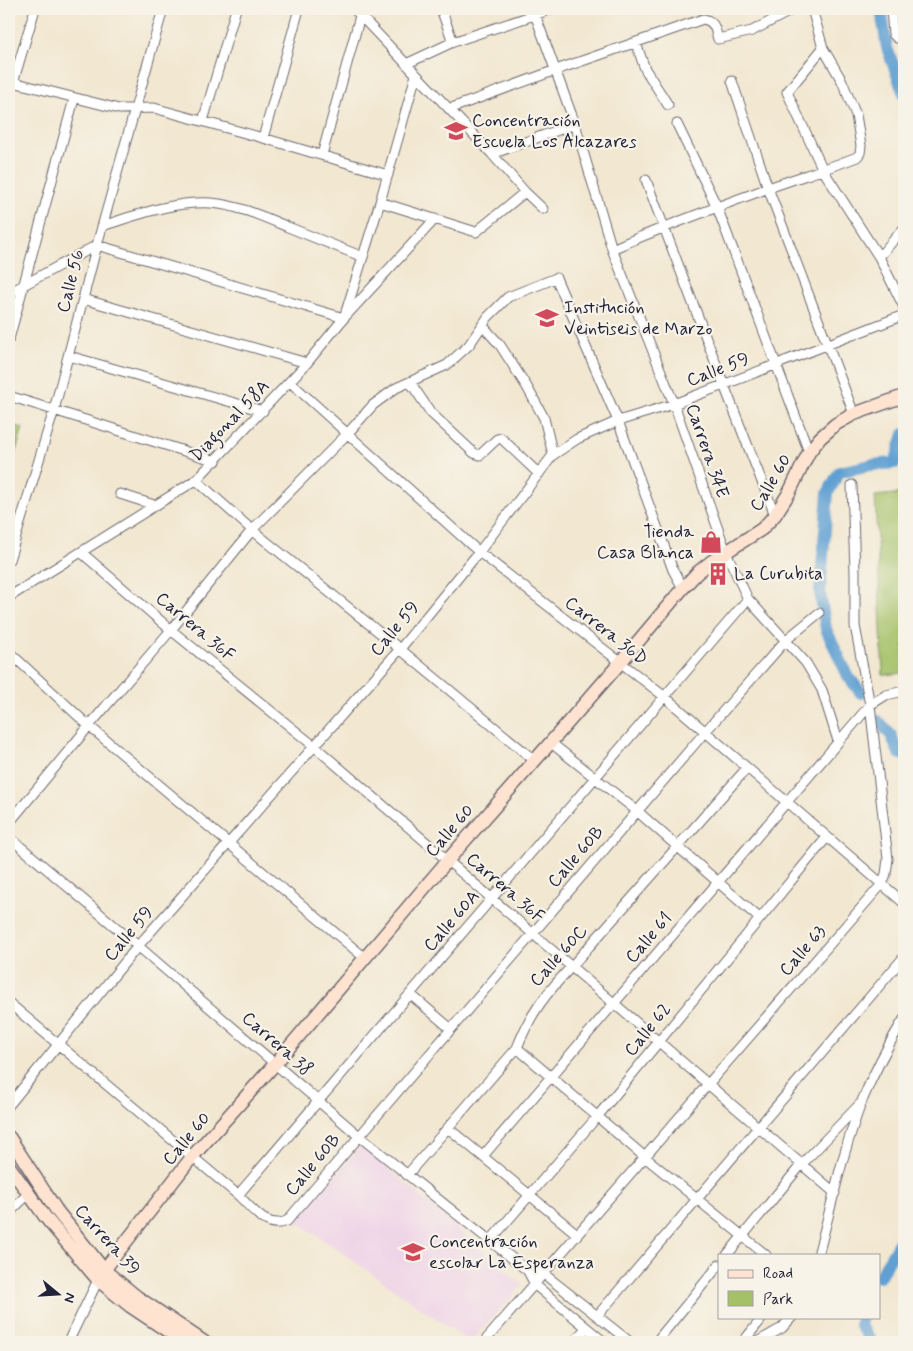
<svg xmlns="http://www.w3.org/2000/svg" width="913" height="1351" font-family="Mynerve,sans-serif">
<rect width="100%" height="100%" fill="#f7f3e8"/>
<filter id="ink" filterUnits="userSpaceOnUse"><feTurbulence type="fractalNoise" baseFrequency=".02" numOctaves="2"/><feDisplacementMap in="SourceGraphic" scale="10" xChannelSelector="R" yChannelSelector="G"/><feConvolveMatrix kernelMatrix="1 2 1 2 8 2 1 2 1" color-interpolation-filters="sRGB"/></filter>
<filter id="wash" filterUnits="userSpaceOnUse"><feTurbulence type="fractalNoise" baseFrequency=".0096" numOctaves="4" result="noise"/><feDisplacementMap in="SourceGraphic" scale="20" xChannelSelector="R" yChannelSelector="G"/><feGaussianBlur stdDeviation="1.12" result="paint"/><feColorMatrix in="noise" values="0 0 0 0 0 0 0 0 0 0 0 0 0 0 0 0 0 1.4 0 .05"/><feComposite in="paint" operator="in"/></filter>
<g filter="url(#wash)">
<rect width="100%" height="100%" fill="#f2e7d0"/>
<path fill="#eed0e7" d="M362,1145l160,140 -52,57 -175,-122z"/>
<path fill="#a4c168" stroke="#637252" d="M9,424l14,4 -14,46z
M904,493v180l-21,2 -8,-179z"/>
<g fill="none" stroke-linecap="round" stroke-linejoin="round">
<path stroke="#61a0d3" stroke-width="12" d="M881,9l6,39 17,46
M861,693l-13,-17 -22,-47 -6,-36 8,-100 11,-21 32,-7 24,-2 9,-29
M878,721l13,14 8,18 5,2
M879,1277l25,-43
M861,1317l-1,9 12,16"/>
</g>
</g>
<g filter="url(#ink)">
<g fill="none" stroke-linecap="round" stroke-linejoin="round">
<defs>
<path id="street" d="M354,9l138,145 33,38 18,17
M441,9l12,33
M533,9l42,115 37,125 62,155 52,148 22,47 58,64 16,27 16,51
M891,9l2,25 4,4 7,1
M636,43l9,26 23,36
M823,48l-36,44 36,78 56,87 25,50
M406,64l47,-22 99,-33
M9,81l110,28 35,-1 109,30 125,37
M732,81l36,107 86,226
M9,96l26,-87
M449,109l107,-39 147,-51c12,2 12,10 15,20l34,-8 42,-22
M203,121l33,-112
M677,124l40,83 92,245
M263,138l36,-129
M492,154l83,-30
M322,155l38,-139 16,-7
M646,180l78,205 51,130
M380,202l96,30 49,-40
M102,226c35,-11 72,-25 109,-23 26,2 53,14 77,24 25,10 50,20 75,30
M612,249c50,-22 102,-41 154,-60 30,-11 61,-20 91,-32l3,-4 1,-7 -5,-31 -14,-34 -19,-33 -11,-39
M879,257l25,-29
M9,293l88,-48 247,73 36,-116 36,-127
M83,299l224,64
M482,325l18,20 27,42 17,31 9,37
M9,339l65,-240
M69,356l194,55
M290,382l189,170 186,145 239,206
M410,382l21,31 43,40 6,2 17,-16 4,-1 38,36
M9,396l207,65
M196,480l56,50 148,119 134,111
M120,494l34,11
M82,553l89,77 143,116 521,447
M9,560l45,-150 43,-165 66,-236
M9,597l187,-117 111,-117 37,-45 91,-99
M9,652l80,74 276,232
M550,742l87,69 122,107
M9,823l80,-97 82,-96 81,-100 96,-97 25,-28 23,-17 51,-23 22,-20 19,-28 20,-20 48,-19 62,143 55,149 10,18
M9,837l129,109 221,190 169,135 7,14 69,57
M410,994l40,34
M9,1003l229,192c15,14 28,35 49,26l418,-489 81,-92 33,-27
M517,1048l129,110 120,97
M9,1105l129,-159 262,-297 79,-97 74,-97 24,-16 41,-18 56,-17 230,-89
M448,1128l129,106
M483,1156l387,-451 16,-10 18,-4
M407,1175l110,-127c14,-36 28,-53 54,-81l176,-199
M238,1195l510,-596
M9,1213l19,-19
M490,1241l107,-124 230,-280
M727,1255l74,-90 59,-61
M818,1255c14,-51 25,-105 44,-154 12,-29 26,-56 42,-82
M538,1273l6,1 86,68
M597,1316l307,-359
M68,1342l30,-62
M484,1342l398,-458 4,-10 2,-15 -18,-154 -15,-79v-54l-3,-87
M574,1342l12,-14
M656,1342l63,-77
M743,1342l20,-25
M757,1342l25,-14 10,-11"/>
<path id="secondary" d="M9,1137l48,74 47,59 33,27 67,45
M9,1166l37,52 52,62 32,26 54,36
M98,1280l6,-10 88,-113 83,-93 173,-204 172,-197 63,-75 14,-15 15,-12 50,-32 13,-14 14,-22 20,-41 11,-14 16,-14 18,-10 50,-18"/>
</defs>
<use href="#street" stroke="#6b676f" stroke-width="11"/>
<use href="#secondary" stroke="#6b676f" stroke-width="15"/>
<use href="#street" stroke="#fff" stroke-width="9"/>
<use href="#secondary" stroke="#fee3d1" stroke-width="12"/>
</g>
</g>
<defs>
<symbol id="school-bare" viewBox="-9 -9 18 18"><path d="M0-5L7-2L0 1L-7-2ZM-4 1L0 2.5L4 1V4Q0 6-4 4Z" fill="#d1495b" stroke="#f7f3e8" stroke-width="2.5" paint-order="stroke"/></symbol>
<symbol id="shop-bare" viewBox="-9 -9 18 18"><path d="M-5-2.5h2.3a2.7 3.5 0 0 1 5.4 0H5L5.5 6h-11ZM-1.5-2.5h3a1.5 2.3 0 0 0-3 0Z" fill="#d1495b" stroke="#f7f3e8" stroke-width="2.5" paint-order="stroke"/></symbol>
<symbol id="building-bare" viewBox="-9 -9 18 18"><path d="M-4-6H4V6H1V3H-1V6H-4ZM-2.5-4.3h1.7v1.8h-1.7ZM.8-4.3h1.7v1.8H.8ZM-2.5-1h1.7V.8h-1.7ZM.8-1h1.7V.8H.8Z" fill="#d1495b" stroke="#f7f3e8" stroke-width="2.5" paint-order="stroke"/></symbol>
</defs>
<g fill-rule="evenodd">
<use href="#school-bare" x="440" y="115" width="32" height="32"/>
<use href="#school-bare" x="531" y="302" width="32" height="32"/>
<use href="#shop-bare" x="695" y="526" width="32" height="32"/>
<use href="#building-bare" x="702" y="558" width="32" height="32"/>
<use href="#school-bare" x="397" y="1236" width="32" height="32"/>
</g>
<g text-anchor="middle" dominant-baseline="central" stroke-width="4.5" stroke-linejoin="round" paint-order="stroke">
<g font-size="18" fill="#22223b" stroke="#f7f3e8" text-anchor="start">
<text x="472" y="121">Concentración<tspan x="472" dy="21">Escuela Los Alcazares</tspan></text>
<text x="564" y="308">Institución<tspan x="564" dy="21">Veintiseis de Marzo</tspan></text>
<text x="694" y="532" text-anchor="end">Tienda<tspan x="694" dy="21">Casa Blanca</tspan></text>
<text x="734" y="574">La Curubita</text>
<text x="429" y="1242">Concentración<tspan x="429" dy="21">escolar La Esperanza</tspan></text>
</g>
<g font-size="18" fill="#22223b" stroke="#f7f3e8">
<text transform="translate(71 281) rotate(-76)">Calle 56</text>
<text transform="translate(718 370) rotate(-21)">Calle 59</text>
<text transform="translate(230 421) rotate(-46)">Diagonal 58A</text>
<text transform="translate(707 451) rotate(71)">Carrera 34E</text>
<text transform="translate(771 483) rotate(-59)">Calle 60</text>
<text transform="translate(195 627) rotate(40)">Carrera 36F</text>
<text transform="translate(395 629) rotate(-50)">Calle 59</text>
<text transform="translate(606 631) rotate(38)">Carrera 36D</text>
<text transform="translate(450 831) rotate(-49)">Calle 60</text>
<text transform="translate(576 857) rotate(-49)">Calle 60B</text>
<text transform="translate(505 888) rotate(41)">Carrera 36F</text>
<text transform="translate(452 921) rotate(-49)">Calle 60A</text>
<text transform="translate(129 934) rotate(-50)">Calle 59</text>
<text transform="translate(649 938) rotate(-49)">Calle 61</text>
<text transform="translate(803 951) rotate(-49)">Calle 63</text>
<text transform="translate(559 956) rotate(-48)">Calle 60C</text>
<text transform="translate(648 1030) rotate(-51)">Calle 62</text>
<text transform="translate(277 1044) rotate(41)">Carrera 38</text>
<text transform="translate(187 1139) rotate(-50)">Calle 60</text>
<text transform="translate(313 1165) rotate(-50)">Calle 60B</text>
<text transform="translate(107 1240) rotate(48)">Carrera 39</text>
</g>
</g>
<rect width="913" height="1351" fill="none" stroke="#f7f3e8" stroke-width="30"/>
<rect x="718" y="1254" width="162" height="65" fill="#f7f3e8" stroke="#a29fa3"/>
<rect x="728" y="1270" width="25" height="8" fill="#fee3d1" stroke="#a29fa3"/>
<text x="763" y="1278" font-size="15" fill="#22223b">Road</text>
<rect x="728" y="1291" width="25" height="15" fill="#a4c168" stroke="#a29fa3"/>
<text x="763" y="1304" font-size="15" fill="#22223b">Park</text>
<g transform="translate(58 1294) rotate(108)" stroke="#f7f3e8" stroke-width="4" paint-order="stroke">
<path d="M0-4L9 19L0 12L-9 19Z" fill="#22223b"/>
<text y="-8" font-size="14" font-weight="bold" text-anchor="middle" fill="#22223b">N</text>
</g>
</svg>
